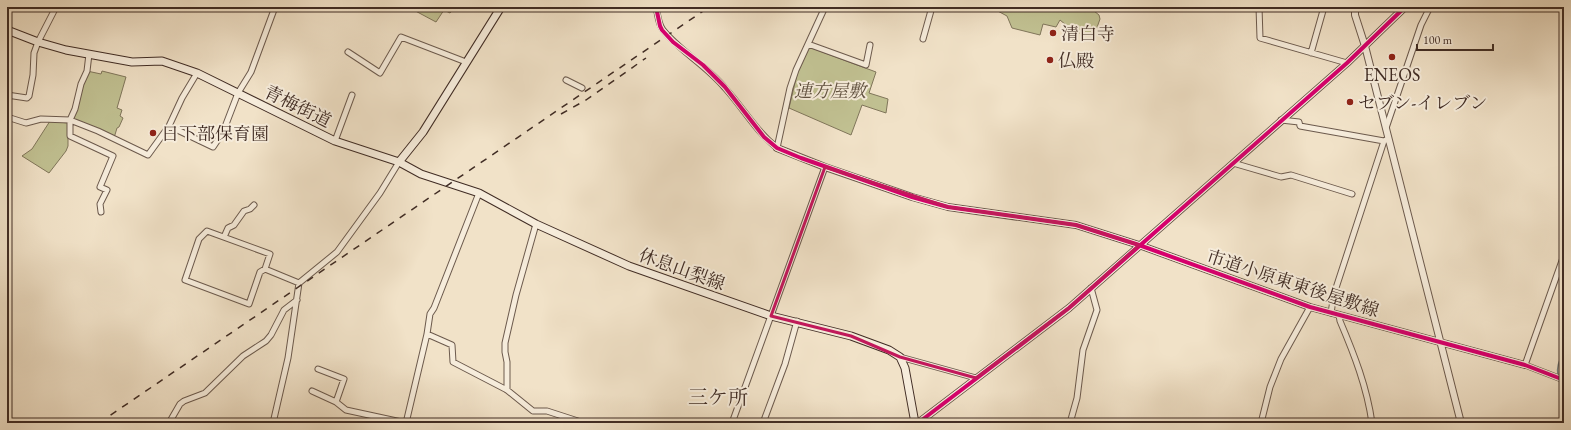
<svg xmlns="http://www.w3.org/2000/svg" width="1571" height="430" font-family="'EB Garamond','Noto Serif JP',serif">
<rect width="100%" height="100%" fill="#f1e2c8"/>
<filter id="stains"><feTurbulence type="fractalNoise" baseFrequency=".005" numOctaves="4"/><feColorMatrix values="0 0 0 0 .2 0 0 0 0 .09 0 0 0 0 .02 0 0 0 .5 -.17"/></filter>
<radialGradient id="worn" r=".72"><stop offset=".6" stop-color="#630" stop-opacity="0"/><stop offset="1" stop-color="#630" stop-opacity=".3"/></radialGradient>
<path fill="#c1c192" stroke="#80765b" d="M408,7h44l2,1 -4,5 -6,-3 -8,12z
M995,7h89l10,4 5,4 1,4 -5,14 -5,1 -19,-2 -5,-7 -6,-5 -4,7 -13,-3 -3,11 -28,-7 -5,-12 -13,-7z
M809,47l67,25 -7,21 19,6 -2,14 -24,-8 -11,30 -62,-27 9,-38z
M87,71l14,3 1,-3 24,6 -9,31 5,2 -2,6 3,2 -4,9 -2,1 -3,10 -42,-16z
M50,121l18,2v23l-2,5 -17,22 -27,-17 10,-7z"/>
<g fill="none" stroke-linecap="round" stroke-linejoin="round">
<path stroke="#788280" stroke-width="1.5" d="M1564,327l-1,4 1,3
M1563,377l-5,-2c-2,-9 3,-17 6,-25"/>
<defs>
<path id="minor" d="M656,7c2,8 2,17 7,23 18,22 44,36 62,58 19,21 29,41 52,60l13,-60 6,-18 29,-63
M687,7h7
M1259,7l1,31 87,25
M923,39l9,-32
M808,44l58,21 4,-20
M348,52l32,21 21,-36 65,25
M1311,53l13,-46
M89,54l-2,17 -6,13 -6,25 -5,11v16l43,20 -13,31 7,3 -7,14 1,8
M566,80l16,8
M7,95l20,3 2,-2 4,-21 1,-22 4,-11 18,-35
M7,117l19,6 15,-4 29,1 28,11 50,24 21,-29 13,-28 15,-25
M1281,120l18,2 1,4 84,15
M169,126l44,21 10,-15 15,-39 13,-21 24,-65
M1386,128l35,-103 9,-18
M335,141l17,-46
M1233,163l48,14 10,-2 61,19
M207,231l63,23 -5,15 -5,3 -11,32 -64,-24 14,-41z
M224,237l4,-9 6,-3 10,-14 6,-2 4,-4
M1564,255l-39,110 39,15
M265,269l34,14
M1331,313l3,-19 50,-153 4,-2
M1339,315l1,6c14,33 27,66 32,102
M427,334l25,11 1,17 54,28 26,21h14l37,12
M900,357l76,21
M318,369l26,10 -8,23
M507,390v-28l-2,-10v-9l11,-48 20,-71
M312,391l24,11 10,8 60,13
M169,423l11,-19 4,-3 21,-8 38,-37 23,-15 5,-6 13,-25 13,-10
M273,423l15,-65 11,-75 38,-31 43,-59 19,-31
M406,423l21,-89 3,-20 4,-6 45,-115
M732,423l93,-256
M763,423l22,-59 12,-43
M1070,423l7,-25 6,-48 14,-40 -6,-22
M1261,423l9,-36 11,-28 29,-52"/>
<path id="tertiary" d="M1355,7v8l10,31 96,377
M777,148l48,19 87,30 36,10 128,18 63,20 171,62 215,58
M918,423l151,-115 278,-245 58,-56"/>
<path id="secondary" d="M7,30l31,12 28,8 66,12 30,-1 35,12 138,68 64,21 22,12 58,19 57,31 93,42 142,50 80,20 38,14 11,7 5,11 10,55
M399,162l24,-30 78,-125"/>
</defs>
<use href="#minor" stroke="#6c5a4d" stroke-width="7"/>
<use href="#tertiary" stroke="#6c5a4d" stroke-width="8"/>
<use href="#secondary" stroke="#402c24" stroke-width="9"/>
<use href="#minor" stroke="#f6ecdb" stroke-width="5"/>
<use href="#tertiary" stroke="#f6ecdb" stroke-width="6"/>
<use href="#secondary" stroke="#f6ecdb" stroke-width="7"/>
<path stroke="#402c24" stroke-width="1.5" stroke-dasharray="7 7" stroke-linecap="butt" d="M561,114l25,-14 60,-42
M99,423l610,-416"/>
<defs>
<path id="cycleway" d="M656,7l4,19 2,4 11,12 30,23 22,22 39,50 13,11 24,10 111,39 36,10 128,18 63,20 171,62 215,58 39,15
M918,423l151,-115 278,-245 58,-56"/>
</defs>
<use href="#cycleway" stroke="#f6ecdb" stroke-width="6"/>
<use href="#cycleway" stroke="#d6006c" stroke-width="4"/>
</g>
<path fill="none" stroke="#c2185b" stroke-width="3" stroke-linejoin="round" d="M825,167l123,40 128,18 63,20 -70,63 -93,70 -76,-21 -49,-21 -80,-20z"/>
<g fill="#8f2418" stroke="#f6ecdb" stroke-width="1.5">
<circle cx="1053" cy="33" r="4"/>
<circle cx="1392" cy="57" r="4"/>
<circle cx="1050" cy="60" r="4"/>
<circle cx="1350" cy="102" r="4"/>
<circle cx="153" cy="133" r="4"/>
</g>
<g text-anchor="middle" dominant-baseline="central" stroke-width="4" stroke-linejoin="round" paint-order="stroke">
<g font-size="18" fill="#402c24" stroke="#f6ecdb" text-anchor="start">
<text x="1061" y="33">清白寺</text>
<text x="1058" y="60">仏殿</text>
<text x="1392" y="74" text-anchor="middle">ENEOS</text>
<text x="1358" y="102">セブン-イレブン</text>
<text x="161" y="133">日下部保育園</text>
</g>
<g font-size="18" font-style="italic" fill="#605140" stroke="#f6ecdb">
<text x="830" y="90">連方屋敷</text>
</g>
<g font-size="18" fill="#402c24" stroke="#f6ecdb">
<text transform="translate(298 106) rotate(26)">青梅街道</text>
<text transform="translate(682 269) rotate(20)">休息山梨線</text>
<text transform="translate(1293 283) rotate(18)">市道小原東東後屋敷線</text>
</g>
<g font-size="20" fill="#402c24" stroke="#f6ecdb">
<text x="718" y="397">三ケ所</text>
</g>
</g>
<rect width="1571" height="430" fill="none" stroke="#f1e2c8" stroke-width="24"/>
<rect x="8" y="8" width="1555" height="414" fill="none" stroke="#402c24" stroke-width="2"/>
<rect x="12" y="12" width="1547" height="406" fill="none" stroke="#402c24"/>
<path d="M1417 44v6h76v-6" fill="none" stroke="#402c24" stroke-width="2"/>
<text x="1423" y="44" font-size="12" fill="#402c24" stroke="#f6ecdb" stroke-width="3" paint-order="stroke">100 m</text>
<rect width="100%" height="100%" filter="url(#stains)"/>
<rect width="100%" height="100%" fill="url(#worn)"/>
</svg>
